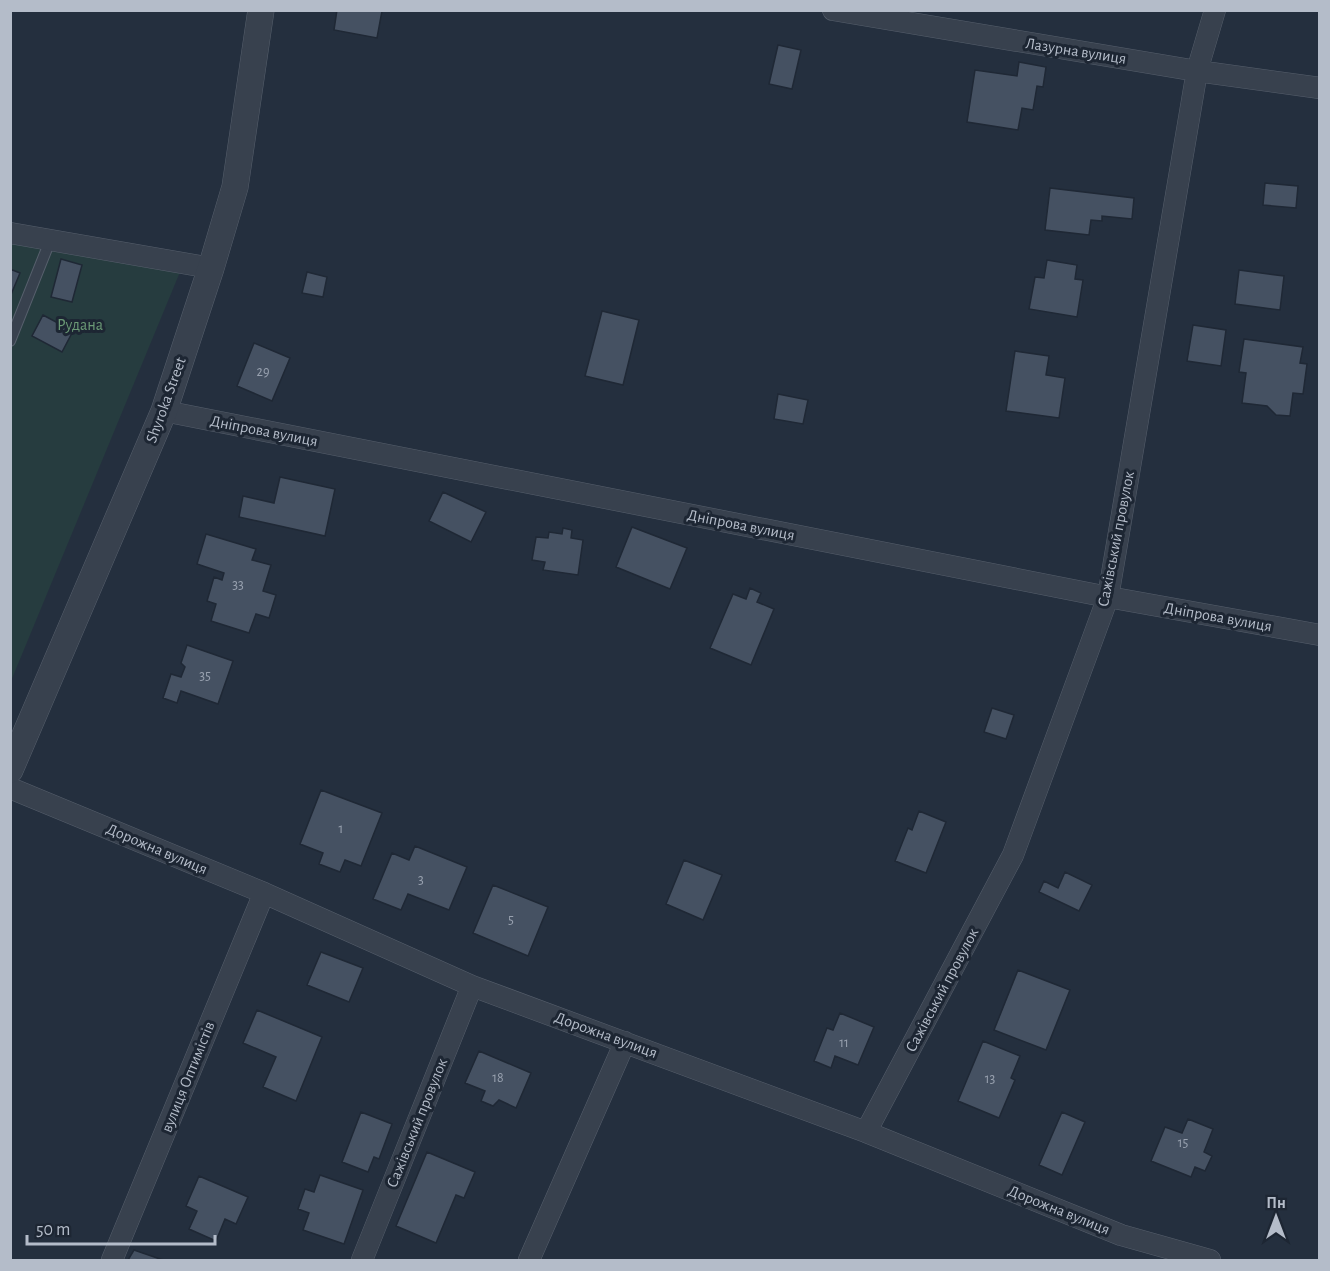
<svg xmlns="http://www.w3.org/2000/svg" width="1330" height="1271" font-family="'Alegreya Sans',sans-serif">
<rect width="100%" height="100%" fill="#242f3e"/>
<path fill="#263c3f" d="M11,237l169,35 -169,409z"/>
<path fill="#455162" stroke="#1f2835" stroke-width="1.5" d="M337,10l45,1 -5,27 -43,-8z
M778,45l23,5 -9,39 -23,-5z
M1019,62l27,5 -3,20 -6,-1 -4,24 -11,-2 -4,22 -51,-8 8,-52 42,6z
M1265,183l33,3 -2,22 -33,-3z
M1050,188l84,10 -2,21 -30,-3v5l-11,-1 -2,15 -44,-5z
M61,259l21,6 -10,37 -21,-5z
M1047,260l30,5 -2,14 8,1 -6,37 -48,-8 6,-32 9,1z
M10,269l10,4 -10,24z
M1239,270l45,6 -4,34 -45,-6z
M307,272l20,5 -4,20 -21,-4z
M602,311l37,9 -16,65 -38,-9z
M43,315l30,16 -11,21 -30,-16z
M1193,325l33,5 -5,36 -34,-5z
M1244,339l59,8 -3,16 7,1 -4,30 -10,-1 -3,23 -14,-1 -9,-9 -25,-3 4,-30 -7,-1z
M254,343l36,15 -18,43 -35,-15z
M1015,351l34,5 -3,19 19,3 -6,40 -53,-7z
M778,394l30,6 -5,24 -29,-5z
M280,477l55,12 -10,47 -86,-19 4,-21 31,7z
M443,492l43,20 -15,30 -42,-21z
M632,527l55,21 -17,41 -54,-22z
M563,528l9,2 -1,8 12,2 -5,35 -35,-5 2,-8 -13,-2 4,-23 12,1 1,-6 13,2z
M206,534l50,15 -4,11 19,5 -8,26 13,4 -7,23 -13,-4 -7,19 -38,-12 5,-17 -9,-3 7,-24 8,3 2,-7 -27,-9z
M750,588l11,5 -4,9 17,7 -23,56 -41,-17 23,-54 13,5z
M187,645l46,16 -15,43 -37,-13 -4,12 -14,-5 8,-24 10,3 4,-10 -4,-4z
M992,708l22,7 -8,24 -22,-7z
M321,790l61,23 -21,53 -16,-6 -5,12 -21,-8 4,-11 -23,-9z
M919,811l27,11 -20,51 -31,-12 13,-33 4,2z
M415,846l52,21 -18,43 -41,-16 -7,16 -28,-11 19,-46 17,7z
M684,860l38,15 -19,45 -37,-16z
M1065,872l27,13 -13,26 -40,-19 5,-11 14,7z
M493,885l55,22 -20,49 -55,-23z
M321,952l42,16 -14,34 -42,-17z
M1018,970l52,20 -24,60 -52,-20z
M257,1010l65,27 -26,64 -33,-14 13,-30 -33,-14z
M840,1013l34,14 -16,38 -23,-9 -4,12 -17,-7 13,-33 6,2z
M983,1041l37,15 -9,22 4,2 -16,38 -41,-17z
M479,1051l52,22 -15,35 -17,-8 -6,6 -12,-5 4,-10 -20,-8z
M361,1112l31,12 -13,35 -5,-2 -6,15 -26,-10z
M1062,1112l23,10 -23,53 -23,-10z
M1188,1119l25,10 -9,23 8,4 -7,15 -10,-4 -4,10 -40,-16 14,-34 17,6z
M427,1152l48,20 -11,26 -8,-3 -20,48 -40,-17z
M320,1175l43,15 -19,54 -41,-14 6,-17 -11,-4 7,-20 9,3z
M199,1176l49,21 -12,27 -11,-5 -9,22 -27,-12 8,-18 -11,-5z
M134,1250l29,10h-35z"/>
<g fill="none" stroke-linecap="round" stroke-linejoin="round">
<defs>
<path id="service" d="M10,341l40,-100"/>
<path id="minor" d="M833,10l364,61 123,17
M10,233l201,35
M164,411l944,186 212,38
M10,788l254,105 208,93 394,146 255,103 89,25
M866,1132l147,-277 95,-258 89,-526 18,-61
M112,1260l152,-367
M362,1260l110,-274
M529,1260l96,-218"/>
<path id="tertiary" d="M10,770l154,-359 47,-143 24,-81 26,-177"/>
</defs>
<use href="#service" stroke="#565f6c" stroke-width="12"/>
<use href="#minor" stroke="#565f6c" stroke-width="22"/>
<use href="#tertiary" stroke="#565f6c" stroke-width="27"/>
<use href="#service" stroke="#38414e" stroke-width="10"/>
<use href="#minor" stroke="#38414e" stroke-width="21"/>
<use href="#tertiary" stroke="#38414e" stroke-width="26"/>
</g>
<g text-anchor="middle" dominant-baseline="central" stroke-width="6" stroke-linejoin="round" paint-order="stroke">
<g font-size="14" fill="#98a1af">
<text x="263" y="372">29</text>
<text x="238" y="585">33</text>
<text x="205" y="676">35</text>
<text x="341" y="829">1</text>
<text x="421" y="880">3</text>
<text x="511" y="920">5</text>
<text x="844" y="1043">11</text>
<text x="498" y="1078">18</text>
<text x="990" y="1079">13</text>
<text x="1183" y="1143">15</text>
</g>
<g font-size="16" fill="#b4bcc9" stroke="#1d2633">
<text transform="translate(1076 51) rotate(9)">Лазурна вулиця</text>
<text transform="translate(166 400) rotate(-70)">Shyroka Street</text>
<text transform="translate(264 431) rotate(11)">Дніпрова вулиця</text>
<text transform="translate(741 525) rotate(11)">Дніпрова вулиця</text>
<text transform="translate(1116 539) rotate(-79)">Сажівський провулок</text>
<text transform="translate(1218 617) rotate(10)">Дніпрова вулиця</text>
<text transform="translate(157 849) rotate(23)">Дорожна вулиця</text>
<text transform="translate(942 990) rotate(-62)">Сажівський провулок</text>
<text transform="translate(606 1035) rotate(20)">Дорожна вулиця</text>
<text transform="translate(188 1077) rotate(-68)">вулиця Оптимістів</text>
<text transform="translate(417 1123) rotate(-68)">Сажівський провулок</text>
<text transform="translate(1059 1210) rotate(22)">Дорожна вулиця</text>
</g>
<g font-size="16" fill="#6b9a76" stroke="#1d2633">
<text x="80" y="325">Рудана</text>
</g>
</g>
<rect width="1330" height="1271" fill="none" stroke="#b4bcc9" stroke-width="24"/>
<g transform="translate(1276 1217)" stroke="#1d2633" stroke-width="4.5" paint-order="stroke">
<path d="M0-4.5L10 22L0 15L-10 22Z" fill="#b4bcc9"/>
<text y="-9" font-size="16" font-weight="bold" text-anchor="middle" fill="#b4bcc9">Пн</text>
</g>
<path d="M27 1235v9h188v-9" fill="none" stroke="#b4bcc9" stroke-width="3"/>
<text x="36" y="1235" font-size="18" fill="#b4bcc9" stroke="#1d2633" stroke-width="4.5" paint-order="stroke">50 m</text>
</svg>
